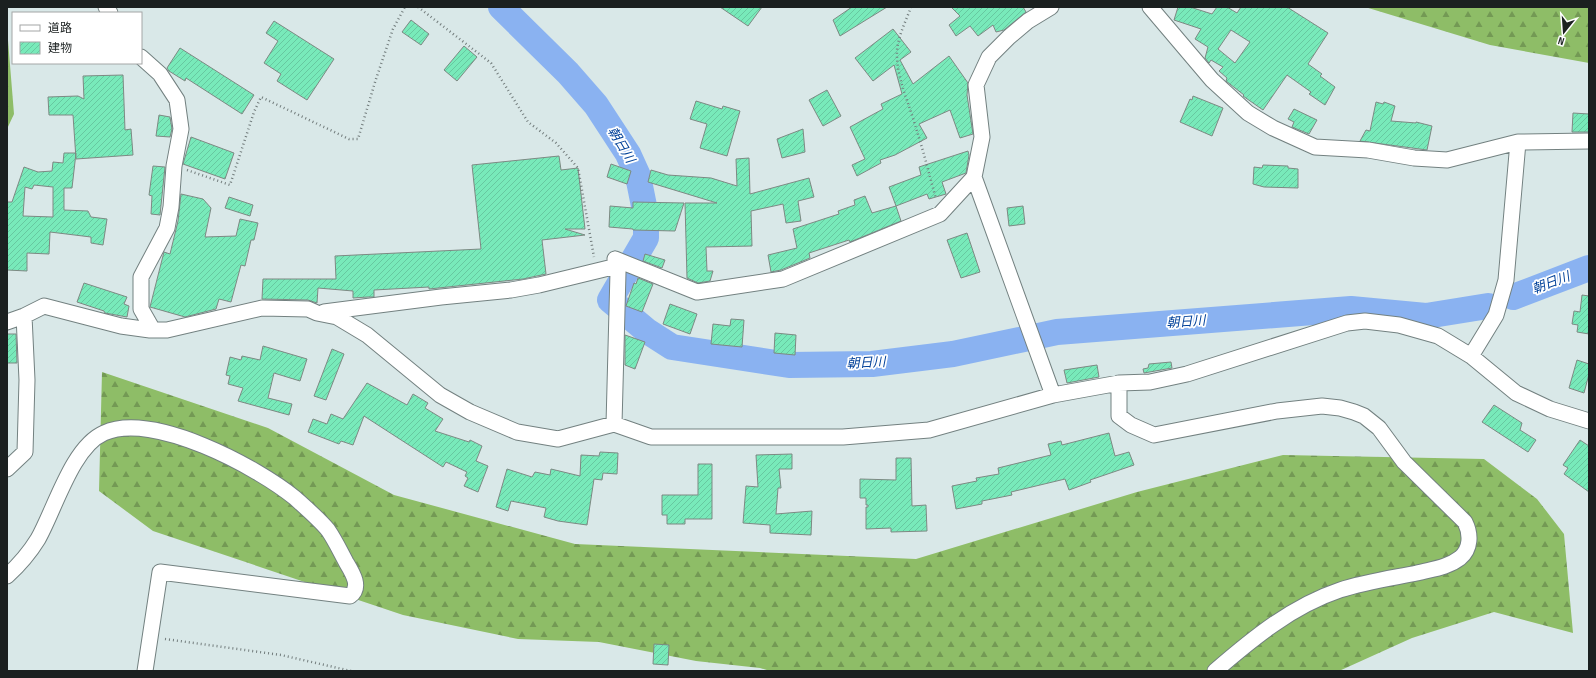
<svg xmlns="http://www.w3.org/2000/svg" width="1596" height="678" font-family="'Sofia Sans Condensed','Noto Sans JP',sans-serif">
<defs>
<pattern id="forest-firs" width="22" height="20" patternUnits="userSpaceOnUse"><rect width="22" height="20" fill="#8ebd67"/><path d="M5 1l3.5 6h-7zM16 11l3.5 6h-7z" fill="#739954"/></pattern>
<pattern id="building-hatch" width="6" height="6" patternUnits="userSpaceOnUse"><rect width="6" height="6" fill="#78eaba"/><path d="M-1 1l2-2M0 6l6-6M5 7l2-2" fill="none" stroke="#67c8a0"/></pattern>
</defs>
<rect width="100%" height="100%" fill="#d9e8e8"/>
<path fill="url(#forest-firs)" d="M1365,7h224v56l-99,-18z
M7,28l7,86 -7,15z
M102,372l166,56 126,67 181,49 341,15 221,-67 146,-37 201,4 53,40 27,35 9,99 -79,-21 -82,26 -73,33h-569l-10,-3 -64,-7 -97,-19 -81,-3 -115,-24 -250,-84 -54,-40z"/>
<g fill="none" stroke-linecap="round" stroke-linejoin="round">
<path stroke="#8ab2f1" stroke-width="26" d="M501,7l67,66 28,32 32,49 10,22 8,40v22l-36,62 37,31 25,16 117,18 83,-1 81,-10 104,-22 294,-23 75,7 62,-10
M1513,297l76,-29"/>
</g>
<path fill="url(#building-hatch)" stroke="#7d8983" fill-rule="evenodd" d="M720,7h42l-14,19z
M852,7h35l-47,29 -7,-16z
M951,7h72l3,5 -22,18 -8,2 -3,-7 -15,11 -8,-10 -14,10 -7,-11 11,-9z
M1178,7h12l22,7 5,-7h10l10,6 4,-6h46l41,26 -20,31 14,10 -2,2 15,11 -10,18 -16,-11 2,-2 -24,-17 -24,35 -20,-14 1,-1 -18,-14 1,-3 -8,-7 4,-4 -12,-7 -2,3 -4,-5 3,-11 -13,-8 6,-10 -27,-9zM1231,30l19,12 -15,21 -17,-14z
M411,20l18,14 -8,11 -19,-13z
M274,21l60,38 -27,41 -30,-19 4,-7 -17,-11 14,-22 -12,-8z
M893,29l18,23 -11,8 13,24 36,-28 19,27 -1,12 6,39 -13,4 -10,-28 -31,14 8,14 -32,17 -15,5 1,3 -24,13 -5,-11 13,-6 -15,-32 33,-18 -2,-5 21,-10 -8,-29 -21,16 -18,-23z
M464,46l13,11 -20,24 -13,-11z
M180,48l74,47 -12,19 -56,-36 -1,3 -16,-10 -2,-3z
M123,75l2,55 6,-1 2,26 -57,4 -3,-44h-24l-1,-18 30,-1 6,3 -1,-23z
M827,90l14,26 -18,10 -14,-26z
M1193,96l30,12 -11,28 -32,-14 10,-23 2,1z
M696,101l26,8 1,-3 17,5 -13,45 -27,-8 7,-24 -17,-5z
M1376,102l7,2 1,-2 11,4 -4,15 25,2v-1l16,4 -5,24 -67,-9 6,-11 4,1z
M1294,109l23,11 -8,14 -17,-7 2,-5 -6,-3z
M1573,113l16,1v18h-17z
M159,115l11,2 2,12 -2,8 -14,-1z
M803,129l2,23 -23,6 -5,-19z
M191,137l43,16 -9,26 -42,-15z
M968,151l1,4 -3,18 -24,9 4,12 -17,5 -2,-5 -31,12 -7,-19 32,-12 -2,-8z
M64,153h12l-4,35h-8v22l24,1 3,6 16,2 -4,26 -12,-2v-6l-41,-5 -1,22 -22,-1v18l-20,-1v-68h5l12,-35 14,5 14,-1 1,-9 10,1zM34,185l19,2v30l-30,-1 2,-29 7,2z
M559,156l2,14 17,-2 7,61h-20l20,6 -43,5 4,34 -23,5 -94,10v-2l-55,3v7h-6l-15,1v-7l-35,-3 -1,15 -9,-3 -46,-1 1,-20h73l-1,-23 146,-7 -9,-84z
M749,158l1,36 59,-16 5,19 -16,4 3,20 -15,2 -3,-19 -32,7 1,35 -46,1 1,24h6l-3,10 -12,2 -11,-5 -2,-75h32l-69,-21 3,-12 17,5 43,3 26,8 -1,-27z
M611,164l20,7 -4,13 -20,-7z
M1263,165l25,1v2l10,1v19l-34,-1 -11,-3 1,-17 8,1z
M153,166l12,1 -5,48 -9,-1 1,-18 -3,-1z
M181,194l22,5 8,9 -6,29 31,-1 4,-17 18,4 -4,17h-3l-6,26 -4,-1 -10,37 -12,-3 -3,10 -31,8 -35,-10 14,-55 6,2 8,-33z
M865,196l7,17 24,-7 5,15 -51,21 -1,-2 -40,13 1,5 -29,12 -10,2 -3,-17 29,-7 -4,-19 46,-15 -1,-3 17,-6 -1,-5z
M229,197l24,8 -3,11 -25,-8z
M633,202l51,1 -9,28 -42,-1v-1l-24,-2 1,-21 23,2z
M1023,206l2,18 -16,2 -2,-18z
M967,233l13,39 -19,6 -14,-38z
M645,254l20,6 -3,8 -19,-7z
M638,278l15,6 -11,28 -16,-6 8,-23 2,1z
M84,283l43,14 -3,7 5,2 -2,11 -22,-4 -1,-2 -27,-9z
M1582,295l7,1v38l-12,-2 1,-7 -6,-1 2,-13 6,1z
M670,304l27,10 -7,20 -27,-10z
M731,319l13,1 -2,27 -31,-3 2,-20 17,2z
M775,333l21,2 -1,20 -21,-2z
M7,334h9l1,29h-10z
M625,335l20,7 -10,27 -10,-4z
M263,346l44,13 -7,22 -26,-8 -6,25 24,6 -3,11 -51,-14 5,-13 -15,-4 2,-8 -4,-1 4,-18 11,3 1,-4 18,4z
M332,349l12,5 -18,46 -12,-4z
M1577,360l12,4v10l-5,19 -15,-5z
M1171,362l1,6 -28,5 -1,-4 5,-1 1,-4z
M1097,365l2,12 -32,6 -3,-13z
M367,383l40,22 6,-11 15,9 -3,5 18,11 -8,12 34,11 1,-2 12,6 -6,15 12,5 -10,26 -14,-6 4,-8 -3,-2 2,-4 -21,-10 -3,5 -79,-51 -11,29 -12,-4 -2,3 -31,-12 5,-13 14,5 4,-10 12,5z
M1494,405l28,18 -2,7 16,10 -8,12 -46,-30z
M1109,433l6,23 14,-4 5,13 -44,15 1,2 -22,8 -4,-11 -54,13 1,3 -30,6v3l-26,5 -4,-23 25,-5 -1,-3 23,-4 -1,-6 53,-13 -3,-11 13,-3 1,4z
M1580,440l9,6v46l-25,-18 4,-6 -5,-3z
M600,452l18,1 -1,21 -14,-1 -1,7 -8,-1 -7,46 -29,-4 -14,-4 2,-9 -35,-7 -3,10 -12,-4 11,-38 25,8 3,-5 15,3 1,-6 29,7 1,-21 18,1z
M792,454v15h-13l2,19h-3l-2,26 36,-3 -1,24 -41,-2v-8l-27,-2 3,-37 12,1 -2,-32z
M896,458h15l1,48 14,-1 1,26 -36,1v-4l-25,1v-22h2v-2h-2v-7h-6v-19l36,1z
M698,464h14v55h-27v5h-18v-9h-5v-20h36z
M654,644l15,1 -1,20 -15,-1z"/>
<g fill="none" stroke-linecap="round" stroke-linejoin="round">
<defs>
<path id="minor" d="M106,7l4,6
M1150,7l62,73 36,33 25,15 42,19 53,3 46,8 33,2 71,-18 71,-1
M141,57l19,17 17,26 4,29 -7,37 -3,41 -4,21 -26,49v32l12,21
M974,177l79,218
M615,259l82,33 86,-13 157,-65 34,-37 8,-40 -6,-52 13,-28 20,-20 19,-16 23,-14
M324,312l117,-15 70,-7 28,-5 78,-19
M7,322l17,-6 20,-10 77,20 29,4h17l95,-22 46,1 9,4 20,4 30,18 73,60 30,17 47,20 41,7 56,-15 37,13h192l86,-7 124,-35 66,-12 31,-1 37,-8 160,-51 18,-2 34,4 39,11 33,20 45,37 34,16 39,12
M1471,356l25,-41 10,-35 12,-138
M1119,383v33l12,9 23,10 123,-24 45,-5 18,2 14,4 10,4 15,12 25,34 61,60c6,12 6,27 -5,36 -13,10 -28,11 -43,15 -25,5 -53,9 -77,17 -48,16 -88,49 -125,81
M614,424l4,-152 -3,-13
M7,469l18,-17 2,-72 -3,-64
M7,576c12,-11 23,-24 31,-37 17,-30 34,-92 66,-106 49,-22 153,34 191,65 10,9 25,22 33,32 7,10 12,21 18,32 6,10 16,25 4,34l-190,-24 -15,99"/>
</defs>
<use href="#minor" stroke="#738180" stroke-width="17"/>
<path stroke="#737d7d" stroke-width="2.5" stroke-dasharray="1 3" stroke-linecap="butt" d="M418,7l73,56 37,59 28,21 22,25 16,89
M911,7c-5,14 -13,29 -14,44 -1,26 11,49 18,74 8,24 14,49 21,74
M187,170l43,15 24,-73 7,-15 88,42h9l18,-60 17,-50 12,-22
M165,639l116,16 70,16"/>
<use href="#minor" stroke="#fff" stroke-width="15"/>
</g>
<g text-anchor="middle" dominant-baseline="central" stroke-width="3.5" stroke-linejoin="round" paint-order="stroke">
<g font-size="13" font-style="italic" fill="#024199" stroke="#fff">
<text transform="translate(621 145) rotate(59)">朝日川</text>
<text transform="translate(1551 283) rotate(-21)">朝日川</text>
<text transform="translate(1186 322) rotate(-4)">朝日川</text>
<text transform="translate(866 363) rotate(-3)">朝日川</text>
</g>
</g>
<rect width="1596" height="678" fill="none" stroke="#1b2020" stroke-width="16"/>
<rect x="12" y="12" width="130" height="52" fill="#ffffff" stroke="#a4a6a6"/>
<rect x="20" y="25" width="20" height="6" fill="#ffffff" stroke="#a4a6a6"/>
<text x="48" y="32" font-size="12" fill="#1b2020">道路</text>
<rect x="20" y="42" width="20" height="12" fill="url(#building-hatch)" stroke="#a4a6a6"/>
<text x="48" y="52" font-size="12" fill="#1b2020">建物</text>
<g transform="translate(1564 32) rotate(197)" stroke="#ffffff" stroke-width="3" paint-order="stroke">
<path d="M0-3L7 15L0 10L-7 15Z" fill="#1b2020"/>
<text y="-6" font-size="11" font-weight="bold" text-anchor="middle" fill="#1b2020">N</text>
</g>
</svg>
